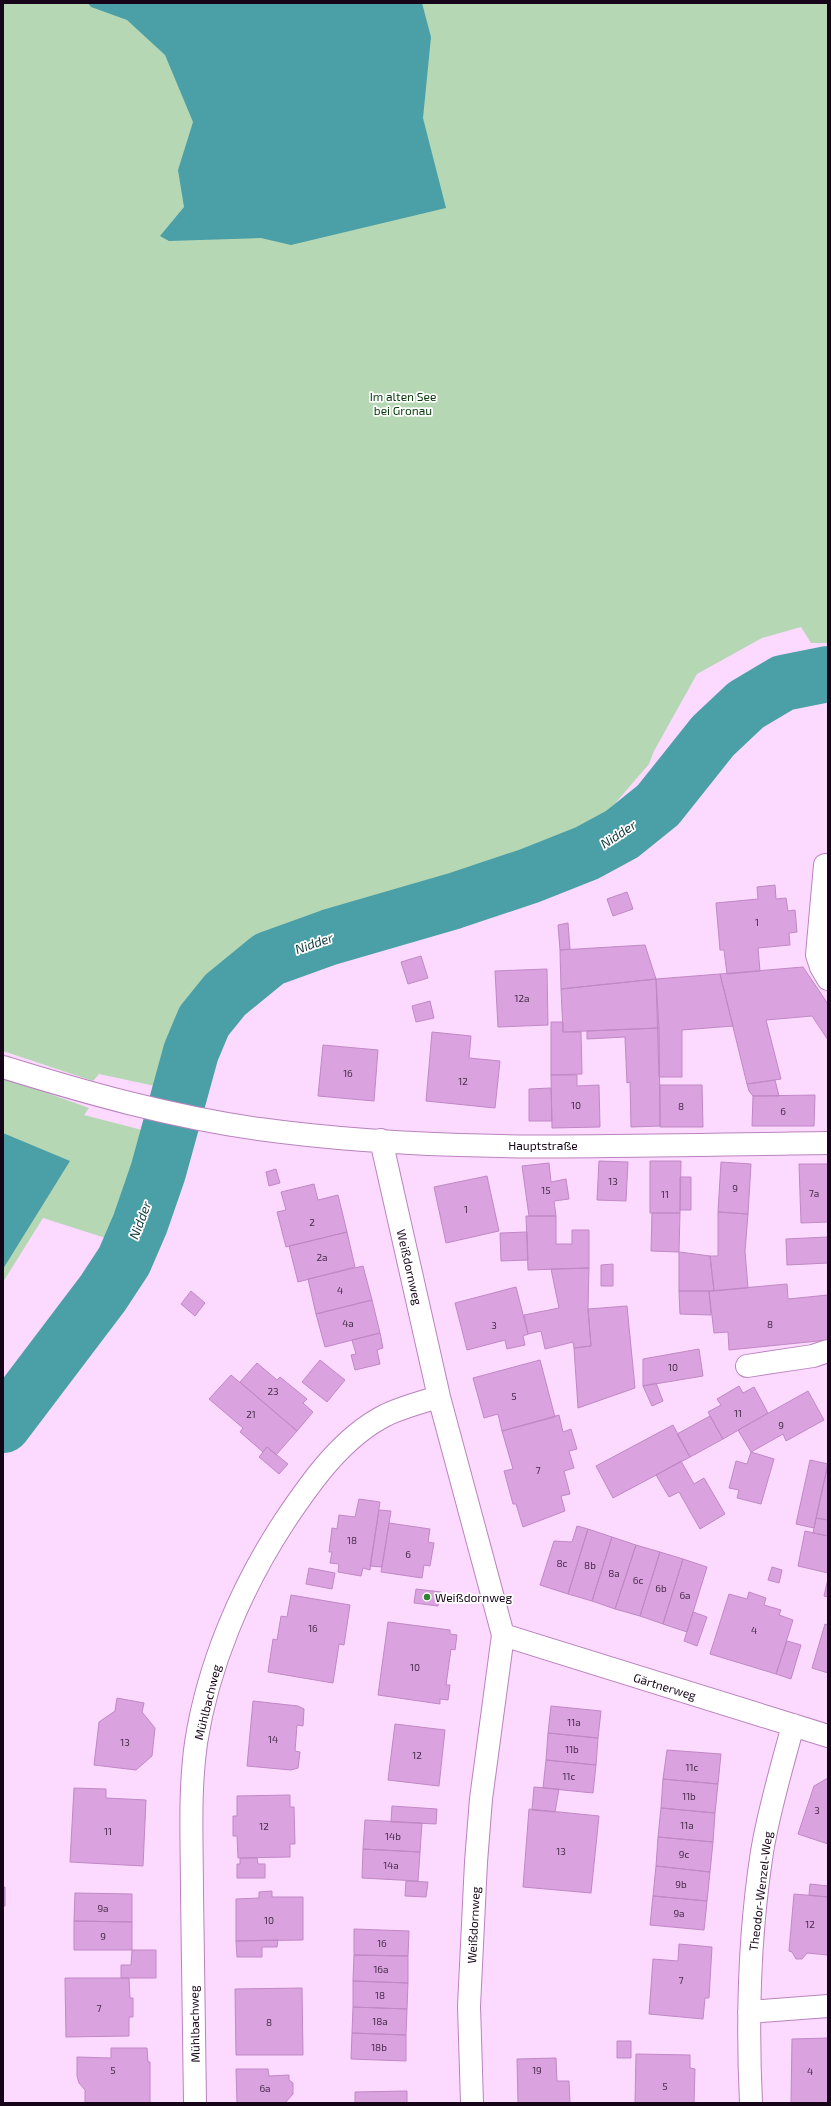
<svg xmlns="http://www.w3.org/2000/svg" width="831" height="2106" font-family="'Exo 2',sans-serif">
<rect width="100%" height="100%" fill="#fcd9ff"/>
<path fill="#b6d7b4" d="M3,3h825v640h-17l-10,-16 -39,11 -65,36 -43,77 -5,13 -43,50 -10,3 3,6 -97,45 -135,31 -91,30 -47,29 -34,34 -19,29 -12,67 -65,-14 -6,7 -90,-30z
M3,1077l86,31 -5,7 62,16 -28,111 -75,-24 -40,64z"/>
<path fill="#4ba0a8" d="M88,3h334l9,34 -8,81 23,90 -155,37 -30,-7 -92,3 -9,-5 24,-29 -6,-37 15,-48 -28,-67 -38,-35 -36,-13z
M3,1133l67,28 -67,108z"/>
<g fill="none" stroke-linecap="round" stroke-linejoin="round">
<path stroke="#4ba0a8" stroke-width="56" d="M3,1425l100,-132 21,-32 16,-37 18,-52 33,-120 13,-31 21,-26 44,-36 61,-22 124,-36 75,-25 58,-23 35,-19 36,-29 55,-69 33,-31 37,-22 45,-9"/>
</g>
<path fill="#daa2df" stroke="#c089c5" d="M775,885l1,14 10,-1 2,13 7,-1 2,22 -8,1 1,12 -32,3 2,23 -33,3 -3,-24h-4l-4,-47 42,-4 -1,-12z
M627,892l6,17 -20,7 -6,-17z
M568,923l2,26 -10,1 -2,-25z
M645,945l11,34 -95,10 -1,-39z
M421,956l7,22 -20,6 -7,-22z
M803,967l25,37v36l-16,-24 -46,4 15,59 -34,5 -27,-110z
M547,969l1,56 -50,2 -3,-56z
M720,974l13,52 -51,4v47h-23l-3,-98z
M656,979l3,49 -96,4 -2,-43z
M430,1001l4,17 -18,4 -4,-16z
M551,1022h12v10h18l1,42 -31,1z
M659,1028l1,98 -29,1 -1,-45 -3,1 -2,-46 -38,2v-8z
M432,1032l39,4 -2,22 31,3 -5,47 -69,-7z
M323,1045l55,5 -4,51 -56,-5z
M551,1075h26v11l22,-1 1,42 -48,1z
M775,1080l4,16h-26l-4,-5 -2,-7z
M660,1085h42l1,42h-43z
M551,1088l1,33h-23v-32z
M815,1095l-1,31h-62l1,-30z
M599,1161l29,1 -2,39 -29,-1z
M650,1161h31l-1,52h-30z
M721,1162l30,2 -3,50 -30,-2z
M549,1163l2,19 15,-3 3,20 -15,2 2,15h-27l-7,-50z
M799,1164h29v58l-27,1z
M276,1169l4,14 -11,3 -3,-14z
M487,1176l12,55 -53,12 -12,-56z
M680,1177h11v33h-11z
M314,1184l4,16 20,-5 9,37 -61,15 -9,-35 9,-2 -5,-18z
M718,1212l30,2 -3,37 3,37 -34,3 -4,-35h8z
M652,1213h28l-1,39 -28,-1z
M526,1216h30v28h16v-14h17v38l-61,2z
M347,1232l8,35 -57,15 -9,-36z
M527,1232l1,28 -27,1 -1,-28z
M828,1237v26l-41,2 -1,-26z
M679,1252l31,4 4,35h-35z
M613,1264v22h-12v-21z
M363,1266l9,34 -56,14 -8,-35z
M589,1268l-1,41 3,37 -17,2 -1,-6 -28,7 -4,-18 -13,3 -4,-19 35,-7 -8,-39z
M787,1284l1,15 40,-4v45l-99,10 -1,-18 -14,1 -5,-42z
M516,1287l12,47 -5,2 2,9 -18,4 -2,-9 -38,10 -12,-47z
M191,1291l14,12 -10,13 -14,-12z
M679,1291h30l2,24 -31,-1z
M372,1300l8,33 -55,14 -9,-33z
M627,1306l8,82 -57,20 -4,-60 17,-2 -3,-37z
M380,1333l3,15 -6,2 3,14 -25,6 -4,-15 5,-1 -4,-14z
M699,1349l4,27 -60,10v-27z
M320,1360l25,20 -18,22 -25,-20z
M540,1360l15,57 -53,14 -4,-17 -14,4 -11,-40z
M257,1363l20,17 3,-3 27,22 -4,4 10,9 -16,19 -57,-49z
M231,1375l66,56 -21,24 -9,-8 -4,5 -23,-20 3,-4 -34,-29z
M656,1383l7,18 -11,5 -9,-20z
M739,1386l4,7 11,-6 14,26 -45,26 -15,-27 13,-7 -4,-6z
M808,1391l16,29 -38,21 -3,-7 -32,18 -13,-22z
M559,1415l4,17 8,-3 6,20 -8,2 5,17 -10,3 6,23 -9,2 4,15 -42,16 -7,-23h-3l-9,-33 9,-2 -11,-38z
M710,1416l13,23 -33,18 -13,-23z
M673,1425l17,32 -77,41 -17,-32z
M267,1447l21,17 -9,10 -20,-17z
M751,1452l23,7 -13,45 -24,-6 2,-8 -10,-2 7,-27 11,3z
M810,1460l18,4 -14,64 -18,-4z
M681,1461l13,23 10,-6 21,36 -25,15 -21,-37 -10,5 -13,-22z
M828,1463v57l-12,-2z
M359,1499l21,3 -10,68 -7,-2 -2,8 -23,-4 1,-8 -9,-1 2,-11h-3l3,-24 5,1 2,-14 16,2z
M379,1510l12,1 -9,56 -12,-1z
M816,1518l12,2v16l-15,-3z
M389,1523l41,6 -2,13 6,1 -4,23 -6,-1 -2,13 -41,-6z
M577,1526l11,3 -20,65 -28,-9 14,-44 18,1z
M588,1529l24,8 -20,64 -24,-7z
M805,1531l23,5v37l-30,-7z
M612,1537l24,8 -21,64 -23,-8z
M636,1545l24,7 -20,64 -25,-7z
M660,1552l23,7 -20,65 -23,-8z
M683,1559l24,8 -20,65 -24,-8z
M772,1567l10,3 -3,13 -11,-3z
M309,1568l26,5 -3,16 -26,-5z
M828,1579v18l-4,-1z
M416,1589l25,3 -3,14 -24,-3z
M749,1592l17,6 -2,7 17,5 -2,5 14,5 -17,54 -66,-20 19,-60 18,5z
M291,1595l59,10 -6,40 -5,-1 -6,39 -65,-11 5,-33 4,1 4,-24 6,1z
M693,1612l14,5 -10,29 -13,-5z
M388,1622l62,8v4l7,1 -2,15 -4,-1 -5,36h4l-2,15 -8,-1v5l-62,-9z
M825,1624l3,1v48l-16,-5z
M787,1641l14,4 -10,34 -15,-5z
M117,1698l27,5 -2,9 13,16 -3,28 -16,14 -42,-5 5,-43 16,-11z
M253,1701l45,5 6,3 -1,17 -6,-1 -2,26 5,1 -2,16 -7,2 -44,-4z
M551,1706l50,5 -3,27 -50,-5z
M395,1724l50,6 -6,56 -51,-6z
M548,1733l50,5 -2,27 -50,-5z
M667,1750l54,4 -3,30 -55,-5z
M546,1760l50,5 -3,28 -50,-5z
M828,1778v66l-30,-10 16,-48z
M663,1779l55,5 -3,29 -54,-5z
M534,1787l25,2 -4,23 -23,-2z
M74,1788l32,1v9l40,2 -3,66 -73,-4z
M290,1795v12h4l1,37h-5v13l-52,1 -1,-22h-4v-20h4v-20z
M392,1806l45,3 -1,15 -45,-2z
M661,1808l54,5 -2,29 -55,-5z
M529,1809l70,7 -8,77 -68,-6z
M365,1820l57,3 -2,29 -57,-3z
M658,1837l55,5 -3,30 -54,-6z
M363,1849l57,3 -2,29 -56,-3z
M240,1858h17l1,6h7v14h-28v-14h3z
M656,1866l54,6 -3,29 -54,-5z
M406,1881l22,1 -2,15 -21,-1z
M810,1884l18,2v11l-19,-2z
M5,1887v19h-2v-18z
M272,1891v6h31v43l-67,1v-42l23,-1v-6z
M75,1893l57,1v28l-58,-1z
M794,1894l34,3v58l-21,-2 -5,6h-6l-4,-7 -3,-1z
M653,1896l54,5 -3,29 -54,-5z
M74,1921l58,1v28h-58z
M354,1929l55,2 -1,25 -54,-1z
M278,1940l-1,7h-15v10h-25l-1,-16z
M679,1944l33,3 -3,51h-4l-2,21 -54,-5 4,-55 25,2z
M132,1950h24v28h-35v-13h10z
M354,1955l54,1v27l-55,-2z
M65,1978h64l1,20h3v19h-4v19l-63,1z
M353,1981l55,2 -1,26 -54,-2z
M302,1988l1,67h-67l-1,-66z
M353,2007l54,2 -1,26 -54,-2z
M352,2033l54,2v26l-55,-2z
M828,2038v65h-37l1,-64z
M617,2041h14v17h-14z
M111,2048h36l1,14h2v41h-65v-13l-6,-7 -2,-7v-19l34,1z
M636,2054l54,1v13l5,1 -1,34h-59z
M556,2058l1,23h12l1,22h-52l-1,-44z
M236,2069h32l1,7 20,-1v5l4,3v11l-8,9h-48z
M407,2091v12h-52v-11z"/>
<g fill="none" stroke-linecap="round" stroke-linejoin="round">
<defs>
<path id="minor" d="M825,865l-8,90 4,12 7,12
M3,1067c84,26 169,50 256,62 188,26 380,16 569,14
M381,1140l58,257 64,238 -22,164 -5,63 -7,144 3,97
M747,1366l66,-10 15,-5
M503,1635l325,101
M749,2012l79,-6
M195,2103c-1,-70 -2,-140 -3,-210 0,-50 -3,-101 4,-150 12,-78 45,-155 88,-221 26,-39 58,-85 102,-107 17,-8 35,-13 53,-18
M751,2103c-4,-84 -2,-168 11,-251 7,-43 20,-85 31,-127"/>
</defs>
<use href="#minor" stroke="#b983be" stroke-width="24"/>
<use href="#minor" stroke="#fff" stroke-width="22"/>
</g>
<circle fill="#2f8432" stroke="#fff" stroke-width="1.5" cx="427" cy="1597" r="4"/>
<g text-anchor="middle" dominant-baseline="central" stroke-width="3.5" stroke-linejoin="round" paint-order="stroke">
<g font-size="10" fill="#472c4a">
<text x="757" y="922">1</text>
<text x="522" y="998">12a</text>
<text x="348" y="1073">16</text>
<text x="463" y="1081">12</text>
<text x="576" y="1105">10</text>
<text x="681" y="1106">8</text>
<text x="783" y="1111">6</text>
<text x="613" y="1181">13</text>
<text x="735" y="1188">9</text>
<text x="546" y="1190">15</text>
<text x="814" y="1193">7a</text>
<text x="665" y="1194">11</text>
<text x="466" y="1209">1</text>
<text x="312" y="1222">2</text>
<text x="322" y="1257">2a</text>
<text x="340" y="1290">4</text>
<text x="348" y="1323">4a</text>
<text x="770" y="1324">8</text>
<text x="494" y="1325">3</text>
<text x="673" y="1367">10</text>
<text x="273" y="1391">23</text>
<text x="514" y="1396">5</text>
<text x="738" y="1413">11</text>
<text x="251" y="1414">21</text>
<text x="781" y="1425">9</text>
<text x="538" y="1470">7</text>
<text x="352" y="1540">18</text>
<text x="408" y="1554">6</text>
<text x="562" y="1563">8c</text>
<text x="590" y="1565">8b</text>
<text x="614" y="1573">8a</text>
<text x="638" y="1580">6c</text>
<text x="661" y="1588">6b</text>
<text x="685" y="1595">6a</text>
<text x="313" y="1628">16</text>
<text x="754" y="1630">4</text>
<text x="415" y="1667">10</text>
<text x="574" y="1722">11a</text>
<text x="273" y="1739">14</text>
<text x="125" y="1742">13</text>
<text x="572" y="1749">11b</text>
<text x="417" y="1755">12</text>
<text x="692" y="1767">11c</text>
<text x="569" y="1776">11c</text>
<text x="689" y="1796">11b</text>
<text x="817" y="1810">3</text>
<text x="687" y="1825">11a</text>
<text x="264" y="1826">12</text>
<text x="108" y="1831">11</text>
<text x="393" y="1836">14b</text>
<text x="561" y="1851">13</text>
<text x="684" y="1854">9c</text>
<text x="391" y="1865">14a</text>
<text x="681" y="1884">9b</text>
<text x="103" y="1908">9a</text>
<text x="679" y="1913">9a</text>
<text x="269" y="1920">10</text>
<text x="810" y="1924">12</text>
<text x="103" y="1936">9</text>
<text x="382" y="1943">16</text>
<text x="381" y="1969">16a</text>
<text x="681" y="1980">7</text>
<text x="380" y="1995">18</text>
<text x="99" y="2008">7</text>
<text x="380" y="2021">18a</text>
<text x="269" y="2022">8</text>
<text x="379" y="2047">18b</text>
<text x="113" y="2070">5</text>
<text x="537" y="2070">19</text>
<text x="810" y="2071">4</text>
<text x="665" y="2086">5</text>
<text x="265" y="2088">6a</text>
</g>
<g font-size="12" fill="#063809" stroke="#fff">
<text x="403" y="396">Im alten See<tspan x="403" dy="14">bei Gronau</tspan></text>
</g>
<g font-size="12" fill="#160418" stroke="#fff">
<text x="543" y="1145">Hauptstraße</text>
<text transform="translate(410 1267) rotate(77)">Weißdornweg</text>
<text transform="translate(665 1686) rotate(17)">Gärtnerweg</text>
<text transform="translate(207 1702) rotate(-76)">Mühlbachweg</text>
<text transform="translate(760 1891) rotate(-83)">Theodor-Wenzel-Weg</text>
<text transform="translate(473 1925) rotate(-87)">Weißdornweg</text>
<text transform="translate(194 2024) rotate(-91)">Mühlbachweg</text>
</g>
<g font-size="12" fill="#160418" stroke="#fff" text-anchor="start">
<text x="435" y="1597">Weißdornweg</text>
</g>
<g font-size="13" font-style="italic" fill="#10393d" stroke="#fff">
<text transform="translate(618 834) rotate(-33)">Nidder</text>
<text transform="translate(314 943) rotate(-19)">Nidder</text>
<text transform="translate(140 1220) rotate(-69)">Nidder</text>
</g>
</g>
<rect width="831" height="2106" fill="none" stroke="#160418" stroke-width="8"/>
</svg>
